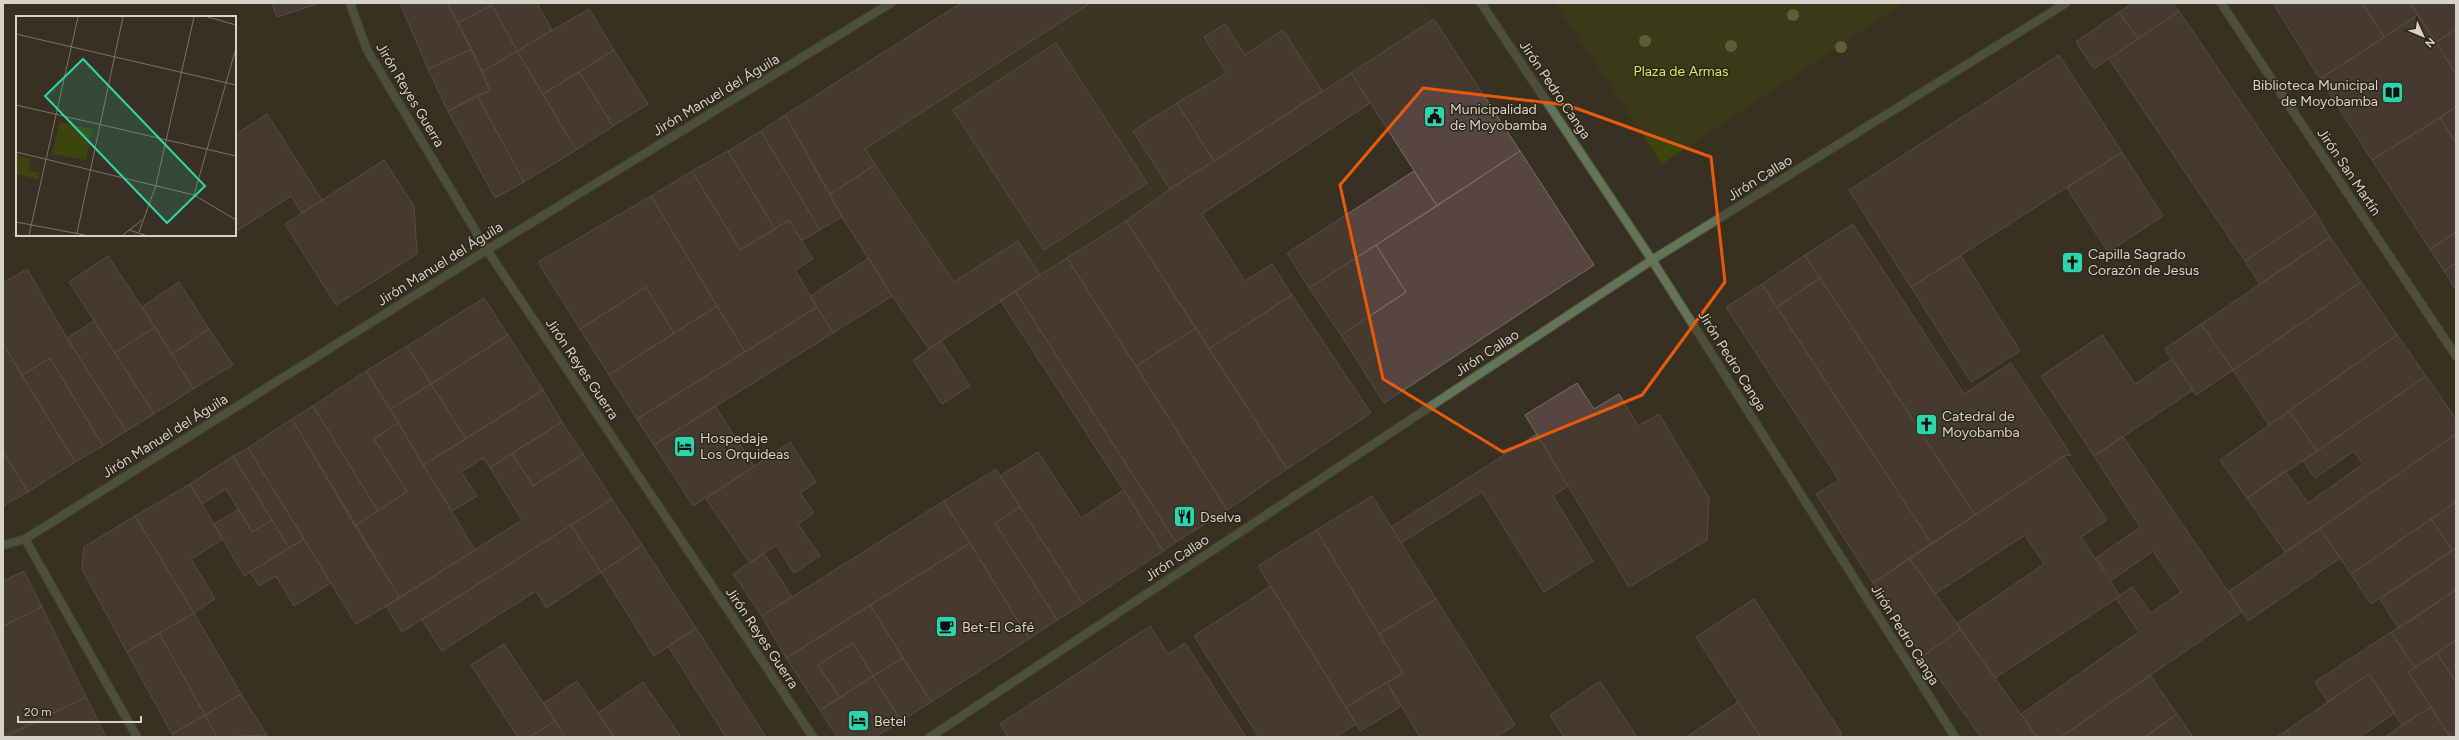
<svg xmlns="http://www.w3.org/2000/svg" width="2459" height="740" font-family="Figtree,sans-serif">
<rect width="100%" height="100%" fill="#383123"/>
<path fill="#443b25" d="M961,3h463l10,16 -264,170 -44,32 -126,79 -71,49 -37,-53 -107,-181z"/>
<path fill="#3d450c" d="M1555,3h349l-242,161z"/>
<path fill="#574541" stroke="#7e6a65" d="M272,3h45v1l-40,13z
M400,3h47l25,46 -44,20z
M447,3h90l15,27 -35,21 -25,-46 -34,18z
M961,3h129l-225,146 10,16 -45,29 -45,-79z
M2133,3h40l6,8 -41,28 -19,-27z
M2273,3h89l22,34 -64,42z
M2362,3h48l8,12 -34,22z
M2410,3h46v26l-20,13z
M492,5l25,46 -35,21 -24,-49z
M589,9l25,41 -71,44 -26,-43z
M2179,11l137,202 -71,48 -136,-202z
M2119,12l19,27 -44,30 -18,-27z
M2418,15l38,59v33l-84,53 -52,-81z
M1434,19l86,132 -83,55 -86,-133z
M1225,24l20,31 38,-25 39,61 -108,70 -37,-58 50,-30 -23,-36z
M2456,29v45l-20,-32z
M1056,43l91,140 -103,67 -91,-140z
M472,49l18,42 -42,20 -20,-42z
M614,50l34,54 -35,22 -34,-54z
M517,51l59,99 -52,32 -47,-87 13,-4 -8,-19z
M2059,55l63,97 -211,135 -62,-97z
M579,72l34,54 -37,24 -33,-56z
M1351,73l19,30 -168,111 43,67 27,-17 20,31 -83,54 -83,-128 44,-32z
M477,95l47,87 -29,16 -47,-87z
M1177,103l37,58 -44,28 -37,-58z
M2456,107v36l-16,-25z
M267,114l55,86 -20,13 -11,-17 -56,36v-97z
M785,115l57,102 -22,13 -59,-99z
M2440,118l16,25v89l-26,17 -58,-89z
M761,131l59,99 -18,11 -13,-21 -14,9 -47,-78z
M728,151l47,78 -35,21 -48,-79z
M1520,151l74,114 -210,138 -43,-68 65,-43 -30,-47z
M2122,152l41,64 -55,36 -41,-64z
M384,160l30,46 3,48 -81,51 -51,-81z
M875,165l79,117 64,-41 22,34 -111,74 -37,-53 -50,-79 -12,-23z
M692,171l48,79 49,-30 24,39 -18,11 22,37 -72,45 -94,-156z
M1414,171l23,35 -128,82 -22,-35z
M651,196l66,110 -43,27 -28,-46 -66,42 -42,-67z
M2316,213l14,24 -70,47 -15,-23z
M1126,221l70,107 -60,38 -69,-108z
M1853,224l111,170 47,-31 60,92 -7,1 -89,59 -170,-260z
M2456,232v31l-12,8 -14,-22z
M2330,237l31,45 -128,88 -32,-46z
M1376,245l30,47 -65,43 -32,-47z
M1805,255l15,23 -43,29 -15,-23z
M108,256l47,71 -40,26 -46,-71z
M1961,256l59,95 -49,31 -60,-95z
M869,258l23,38 -59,37 -23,-37z
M1067,258l160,252 -51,32 -161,-251z
M2456,263v27l-12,-19z
M27,269l40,69 59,93 -23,15 -53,-88 -28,17 -19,-31v-61z
M1820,278l155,237 -43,29 -155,-237z
M179,282l30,47 -37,25 -30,-47z
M2361,282l36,53 -128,90 -36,-55z
M1762,284l170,260 -59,39 -57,-89 23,-14 -113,-173z
M646,287l28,46 -65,42 -29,-46z
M1015,291l161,251 -13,9 -163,-251z
M1292,295l79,118 -84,56 -78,-120z
M484,298l24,37 -77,49 -24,-38z
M717,306l28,46 -108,67 -28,-44z
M817,307l16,26 -179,112 -17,-26z
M94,321l60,93 -28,17 -59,-93z
M2201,324l32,46 -37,25 -31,-46z
M155,327l38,62 -39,25 -39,-61z
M1196,328l91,141 -60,41 -91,-144z
M209,329l24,36 -40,24 -21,-35z
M508,335l35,55 -77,49 -35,-55z
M2102,335l33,49 37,-25 21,31 -99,66 -53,-80z
M2397,335l29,41 -109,75 -28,-40z
M941,341l29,45 -28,18 -29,-44z
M3,344l72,118 -47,30 -25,-40z
M407,346l24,38 -40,25 -25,-38z
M50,358l53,88 -28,16 -53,-87z
M366,371l32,52 -24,16 33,53 -29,19 -65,-105z
M2426,376l30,43v15l-171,118 -38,-54 38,-27 23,32 55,-39 -9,-13 -39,27 -12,-17z
M1577,383l17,26 25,-15 19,32 21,-12 50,84 -2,42 -78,47 -104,-172z
M431,384l35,55 -43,26 -32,-56z
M543,390l19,32 -72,46 -7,-10 -22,14 16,24 -25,15 -29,-46z
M313,406l65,105 -23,15 -63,-107z
M715,406l39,60 -61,40 -39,-61z
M2289,411l28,40 -70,47 -27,-38z
M292,419l108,179 -44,26 -108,-176z
M562,422l21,32 -50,32 -21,-33z
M398,423l77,127 -75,48 -45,-72 52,-34 -33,-53z
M1537,434l31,52 -15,10 40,65 -49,31 -62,-100 -81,51 -10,-16z
M2456,434v68l-105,72 -31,-45z
M2123,437l119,175 -181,125h-24l-16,-23 118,-82 -23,-34 16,-11 19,26 30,-21 -28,-41 -41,29 -16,-22 44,-31 -46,-71z
M790,442l26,40 -16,11 14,20 -16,11 22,32 -26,17 -18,-28 -26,18 -44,-64z
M248,448l56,91 -15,9 -56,-92z
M3,452l25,40 -25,14z
M1038,452l43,66 43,-28 39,61 -80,53 -83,-128z
M512,453l21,33 50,-32 29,45 -210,133 -16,-26 136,-86 -32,-52z
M233,456l39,64 -20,12 -26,-43 -24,15 -12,-20z
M2064,456l43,64 -26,17 39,59 -125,82 -39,-54 88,-60 -19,-29 -90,59 -26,-36z
M996,469l24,38 -25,16 62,97 -28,19 -85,-138z
M190,484l33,55 -32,20 24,40 -21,14 -59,-97z
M1372,496l64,103 -57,35 -63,-104z
M612,499l30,46 -41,27 -30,-47z
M944,501l26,42 -184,115 -24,-42z
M2456,502v46l-4,2 -21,-31z
M1020,507l63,97 -26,16 -62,-97z
M239,509l13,23 20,-12 17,28 -45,28 -30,-52z
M135,516l59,97 -67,39 -45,-83 2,-22z
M2431,519l21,31 -81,54 -20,-30z
M571,525l30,47 -55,36 -10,-17 -94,60 -20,-31z
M2320,529l20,29 -92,63 -19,-30z
M1316,530l87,143 -57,34 -88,-141z
M304,539l27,44 -37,23 -18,-30 -17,10 -9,-14z
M970,543l59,96 -98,63 -61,-97z
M642,545l54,83 -42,28 -53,-84z
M2456,548v42l-57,39 -19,-30z
M764,553l28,44 -30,19 -29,-42z
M1909,558l52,71 -38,27 -50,-73z
M24,571l18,36 -39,19v-45z
M1271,586l85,138 -20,13h-77l-65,-101z
M2456,590v50l-41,28 -24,-36z
M1436,599l79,126 -19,12h-76l-33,-55 16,-9 -24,-39z
M1754,599l88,135 -4,3h-77l-65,-100z
M870,605l33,53 -30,18 -20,-33 -35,22 22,33 -20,12 -34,-52z
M42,607l44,90 -83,40v-111z
M194,613l47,81 -36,21 -46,-82z
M1150,626l18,28 17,-11 61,94h-238l-8,-13z
M696,628l70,109h-40l-58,-91z
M1961,629l34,49 42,59h-56l-58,-81z
M2391,632l24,36 -7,4 23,35 -29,18 -33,-51 -41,28 -13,-20z
M159,633l46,82 -33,19 -45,-82z
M2456,640v43l-19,-30z
M853,643l20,33 -33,22 -22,-33z
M504,644l51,77 -26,16h-11l-47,-72z
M2437,653l19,30v54h-6l-42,-65z
M903,658l28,44 -30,19 -28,-45z
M2369,674l26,39 -35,24h-69l-4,-7z
M2150,675l27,39 -32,23h-84z
M873,676l28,45 -26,16h-38l-17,-27z
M577,681l21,32 16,24h-49l-21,-34z
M1600,681l37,56h-73l-14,-22z
M643,682l38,55h-67l-16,-24z
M1387,682l13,25 -40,24 -14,-24z
M241,694l26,41 -50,2 -12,-22z
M86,697l20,40h-100z
M1738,702l23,35h-74z
M2431,707l19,30h-65l17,-12z
M2177,714l16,23h-48z
M205,715l12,22h-43l-2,-3z
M555,721l10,16h-36z
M2287,730l4,7h-14z"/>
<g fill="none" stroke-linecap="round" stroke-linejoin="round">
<defs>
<path id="minor" d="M350,3l17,47 120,200 326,487
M25,539l112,198"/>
<path id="tertiary" d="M1481,3l171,257 303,477
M2221,3l235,353
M3,545l22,-6 462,-289 404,-247
M930,737l722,-477 414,-257"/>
</defs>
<use href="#minor" stroke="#554e41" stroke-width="10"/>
<use href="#tertiary" stroke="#554e41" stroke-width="10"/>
<use href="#minor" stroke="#617655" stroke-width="8"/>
<use href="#tertiary" stroke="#617655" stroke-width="8"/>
</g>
<g fill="#8d9648">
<circle cx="1793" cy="15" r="6"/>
<circle cx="1645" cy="41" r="6"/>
<circle cx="1731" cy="46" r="6"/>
<circle cx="1841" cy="47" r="6"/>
</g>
<path d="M0 0H2459V740H0ZM1423,88l144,17 144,52 14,125 -83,113 -139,57 -120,-73 -43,-194z" fill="#383123" fill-opacity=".55" fill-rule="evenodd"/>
<path fill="none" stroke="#e8590c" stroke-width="3" stroke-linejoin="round" d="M1423,88l144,17 144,52 14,125 -83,113 -139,57 -120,-73 -43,-194z"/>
<defs>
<symbol id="library-square" viewBox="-11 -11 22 22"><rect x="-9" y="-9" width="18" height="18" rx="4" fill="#2cd5ab" stroke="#2e2719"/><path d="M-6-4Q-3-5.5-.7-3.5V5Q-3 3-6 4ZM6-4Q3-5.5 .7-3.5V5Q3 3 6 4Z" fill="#111"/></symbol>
<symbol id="civic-square" viewBox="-11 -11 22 22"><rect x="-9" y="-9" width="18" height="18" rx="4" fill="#2cd5ab" stroke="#2e2719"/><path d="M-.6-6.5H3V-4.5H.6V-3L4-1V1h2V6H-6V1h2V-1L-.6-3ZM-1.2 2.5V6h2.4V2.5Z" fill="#111"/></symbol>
<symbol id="church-square" viewBox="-11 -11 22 22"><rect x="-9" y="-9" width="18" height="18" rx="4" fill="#2cd5ab" stroke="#2e2719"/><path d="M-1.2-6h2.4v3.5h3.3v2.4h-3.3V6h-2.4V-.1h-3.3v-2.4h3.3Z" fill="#111"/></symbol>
<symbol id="hotel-square" viewBox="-11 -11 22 22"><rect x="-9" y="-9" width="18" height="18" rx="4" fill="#2cd5ab" stroke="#2e2719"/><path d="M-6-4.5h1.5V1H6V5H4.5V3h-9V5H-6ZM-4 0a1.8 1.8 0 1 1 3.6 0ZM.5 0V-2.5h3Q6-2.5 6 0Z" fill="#111"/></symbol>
<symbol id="restaurant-square" viewBox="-11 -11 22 22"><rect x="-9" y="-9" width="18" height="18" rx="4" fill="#2cd5ab" stroke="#2e2719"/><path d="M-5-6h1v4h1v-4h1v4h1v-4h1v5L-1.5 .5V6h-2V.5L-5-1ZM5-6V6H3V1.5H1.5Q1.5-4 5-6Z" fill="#111"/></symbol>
<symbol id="cafe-square" viewBox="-11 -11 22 22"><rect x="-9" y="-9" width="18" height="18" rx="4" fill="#2cd5ab" stroke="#2e2719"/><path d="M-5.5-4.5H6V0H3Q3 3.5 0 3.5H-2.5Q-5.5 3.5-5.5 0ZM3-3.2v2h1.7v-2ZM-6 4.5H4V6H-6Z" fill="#111"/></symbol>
</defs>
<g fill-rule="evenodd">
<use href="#library-square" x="2380" y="80" width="25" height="25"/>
<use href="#civic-square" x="1422" y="104" width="25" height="25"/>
<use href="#church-square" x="2060" y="250" width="25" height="25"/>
<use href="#church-square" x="1914" y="412" width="25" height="25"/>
<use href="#hotel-square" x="672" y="434" width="25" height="25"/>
<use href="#restaurant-square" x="1172" y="504" width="25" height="25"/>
<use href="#cafe-square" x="934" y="614" width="25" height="25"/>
<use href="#hotel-square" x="846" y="708" width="25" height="25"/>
</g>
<g text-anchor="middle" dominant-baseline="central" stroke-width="3" stroke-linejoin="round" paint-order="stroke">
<g font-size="14" fill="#d3e867" stroke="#2e2719">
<text x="1681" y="71">Plaza de Armas</text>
</g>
<g font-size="14" fill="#d7d3ca" stroke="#2e2719" text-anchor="start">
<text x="2378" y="85" text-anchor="end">Biblioteca Municipal<tspan x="2378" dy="16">de Moyobamba</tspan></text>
<text x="1450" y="109">Municipalidad<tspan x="1450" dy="16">de Moyobamba</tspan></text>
<text x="2088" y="254">Capilla Sagrado<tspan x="2088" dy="16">Corazón de Jesus</tspan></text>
<text x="1942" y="416">Catedral de<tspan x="1942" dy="16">Moyobamba</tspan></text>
<text x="700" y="438">Hospedaje<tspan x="700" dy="16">Los Orquideas</tspan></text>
<text x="1200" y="517">Dselva</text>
<text x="962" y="627">Bet-El Café</text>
<text x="874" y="721">Betel</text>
</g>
<g font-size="14" fill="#d7d3ca" stroke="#2e2719">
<text transform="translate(1555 90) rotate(56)">Jirón Pedro Canga</text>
<text transform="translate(410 95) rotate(59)">Jirón Reyes Guerra</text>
<text transform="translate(716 95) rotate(-31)">Jirón Manuel del Águila</text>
<text transform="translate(2349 172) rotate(56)">Jirón San Martín</text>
<text transform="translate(1760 178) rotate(-32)">Jirón Callao</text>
<text transform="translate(440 264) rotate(-32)">Jirón Manuel del Águila</text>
<text transform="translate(1487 353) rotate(-33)">Jirón Callao</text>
<text transform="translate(1732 361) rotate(58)">Jirón Pedro Canga</text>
<text transform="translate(582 369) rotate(56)">Jirón Reyes Guerra</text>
<text transform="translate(165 436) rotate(-32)">Jirón Manuel del Águila</text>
<text transform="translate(1177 558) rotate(-33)">Jirón Callao</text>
<text transform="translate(1905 635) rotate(58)">Jirón Pedro Canga</text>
<text transform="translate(762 638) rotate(56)">Jirón Reyes Guerra</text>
</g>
</g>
<g transform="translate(16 16)">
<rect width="220" height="220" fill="#383123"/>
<path d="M44,106l33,7 -7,31 -34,-6zM0,139l15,4 -3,11 11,3 -1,6 -22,-5z" fill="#3d450c"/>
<path fill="none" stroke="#787266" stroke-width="1" d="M192,1l28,8M0,18l220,51M0,89l220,51M0,136l178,43 42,25M178,179l42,-147M0,206l69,13M113,214l16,5M123,216l17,-47 38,-168M61,217l46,-216M13,219l49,-218M107,219l19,-15"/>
<path fill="#2cd5ab" fill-opacity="0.15" stroke="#2cd5ab" stroke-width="2" d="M67,43l122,127 -38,37 -122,-127z"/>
<rect width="220" height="220" fill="none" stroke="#d7d3ca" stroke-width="2"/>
</g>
<rect width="2459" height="740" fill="none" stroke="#d7d3ca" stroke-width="8"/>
<g transform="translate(2423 36) rotate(134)" stroke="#2e2719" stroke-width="3" paint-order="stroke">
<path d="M0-3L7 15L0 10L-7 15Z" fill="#d7d3ca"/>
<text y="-6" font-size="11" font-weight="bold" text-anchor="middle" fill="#d7d3ca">N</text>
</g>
<path d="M18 716v6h123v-6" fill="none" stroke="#d7d3ca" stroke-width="2"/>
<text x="24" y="716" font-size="12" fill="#d7d3ca" stroke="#2e2719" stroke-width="3" paint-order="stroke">20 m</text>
</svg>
